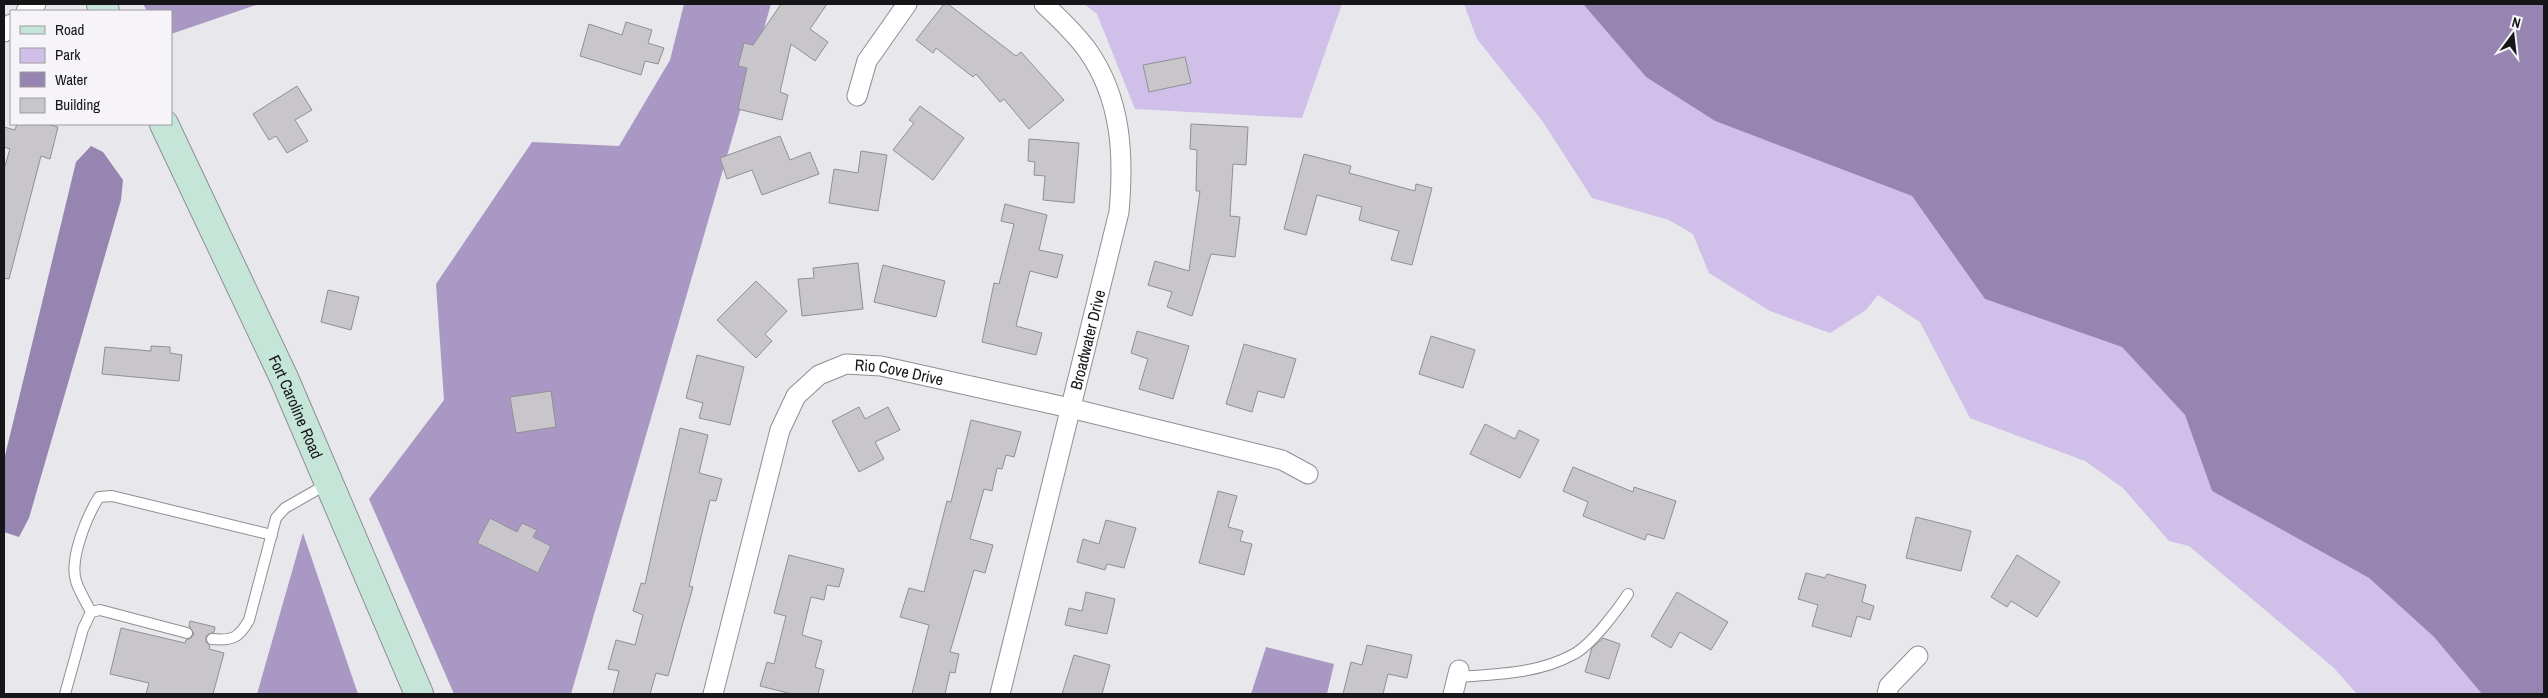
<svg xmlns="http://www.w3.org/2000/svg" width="2548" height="698" font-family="'Archivo Narrow',sans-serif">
<rect width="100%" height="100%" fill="#e8e7eb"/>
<path fill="#cfbfe9" d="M1084,4h258l-40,114 -167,-9 -38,-95z
M1464,4h119l63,73 69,44 197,75 73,103 137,48 63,68 27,76 157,87 65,59 48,57h-125l-23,-26 -145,-122 -20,-5 -46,-53 -38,-27 -115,-43 -50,-96 -42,-27 -12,15 -36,23 -60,-22 -61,-38 -16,-39 -24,-14 -77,-22 -49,-76 -66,-83z"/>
<path fill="#aa98c4" d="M143,4h116l-88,30v-23h-24z
M684,4h87l-200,690h-117l-85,-195 75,-99 -8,-116 96,-142 87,4 51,-86z
M303,533l55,161h-101z
M1266,647l68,17 -7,30h-76z"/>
<path fill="#9685b0" d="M1583,4h961v690h-62l-48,-57 -65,-59 -157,-87 -27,-76 -63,-68 -137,-48 -73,-103 -197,-75 -69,-44z
M91,146l12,6 20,28 -2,20 -92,318 -10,19 -15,-5v-72l72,-298z"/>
<path fill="#c8c6cb" stroke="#908f93" d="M781,4h46l-17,25 18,13 -13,19 -24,-17 -11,48 8,3 -6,25 -44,-11 9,-41 -9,-2 6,-23 9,2z
M944,4h4l68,52 5,-4 43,48 -35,29 -25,-30 -4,3 -24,-28 -3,3 -37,-29 -3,5 -17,-13z
M626,22l26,8 -4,13 16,5 -6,16 -13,-3 -4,14 -61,-19 9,-32 33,11z
M1185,57l6,26 -42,9 -6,-27z
M297,86l15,24 -17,10 13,21 -21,12 -11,-17 -7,4 -16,-26z
M920,106l44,32 -31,42 -40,-30 21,-27 -5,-3z
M17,124h30l11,3 -8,32 -9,-3 -32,123 -5,-1v-109l6,-20 -6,-2v-20l11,3z
M1191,124l57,3 -2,38 -13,-1 -3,52 10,1 -5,40 -24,-3 -19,62 -25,-9 5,-15 -24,-7 7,-24 34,10 11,-80h-4l1,-41 -7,-1z
M780,136l10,24 20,-8 9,22 -57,21 -10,-25 -25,9 -7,-21z
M1029,139l50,4 -5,60 -31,-3 2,-24 -11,-1 1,-13 -7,-1z
M861,151l26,4 -9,56 -49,-8 5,-34 24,4z
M1304,154l47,12 -2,7 66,18 1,-7 16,4 -20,77 -21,-5 8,-29 -40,-11 3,-13 -45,-12 -11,40 -22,-6z
M1005,204l42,11 -8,35 24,5 -6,23 -27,-7 -14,55 26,7 -6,22 -54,-13 12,-59 5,1 15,-60 -13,-3z
M858,263l5,46 -61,7 -4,-37 16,-1 -1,-10z
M883,265l62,16 -9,36 -62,-15z
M756,281l31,30 -22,23 7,7 -16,17 -39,-38z
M328,290l31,7 -8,33 -30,-8z
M1137,331l52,15 -16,53 -34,-10 9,-30 -17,-6z
M1431,336l44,14 -12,38 -44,-14z
M1244,344l52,15 -12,39 -26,-7 -6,21 -26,-8z
M151,346l19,1v6l12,2 -3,26 -77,-7 3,-27 46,4z
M697,355l47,12 -14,58 -31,-7 4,-15 -17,-5z
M551,391l5,36 -40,6 -6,-36z
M859,407l6,12 23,-12 12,23 -25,12 9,17 -25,13 -27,-51z
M971,420l50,12 -7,25 -8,-2 -4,14 -5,-1 -5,23 -8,-2 -14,50 23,6 -8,28 -11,-3 -24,82 9,2 -4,19 -5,-1 -5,22h-33l17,-69 -29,-8 9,-29 15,4 23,-91 4,1z
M1485,424l30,15 4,-9 20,10 -19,38 -50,-24z
M680,428l28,7 -9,38 23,6 -6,22 -6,-1 -21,86 4,1 -25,89 -12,-3 -6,21h-37l6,-23 -11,-2 8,-29 19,5 8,-30 -10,-4 8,-28 4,1z
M1573,467l60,25 1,-5 42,14 -12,38 -17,-5 -2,6 -62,-24 5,-14 -25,-11z
M1218,491l19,5 -9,31 15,4 -3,10 12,3 -8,31 -45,-12z
M1916,517l55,14 -10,40 -55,-13z
M490,518l27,14 5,-9 15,7 -4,7 18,9 -13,27 -61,-30z
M1106,520l30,8 -12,40 -17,-4 -2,6 -28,-8 6,-23 16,5z
M789,555l55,14 -5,18 -12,-2 -3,15 -13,-3 -9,38 20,6 -7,26 9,3 -6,24h-26l-32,-8 7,-24 7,2 12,-48 -12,-3z
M2017,555l43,27 -23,35 -26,-16 -4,6 -16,-10z
M1806,573l19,5 2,-4 39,11 -4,17 12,4 -4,14 -13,-4 -6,21 -39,-11 6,-21 -20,-6z
M1086,592l29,7 -8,35 -42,-9 4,-17 13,3z
M1677,592l51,30 -17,28 -31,-18 -9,16 -20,-12z
M190,621l25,6 -1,5 -8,4v6l4,4 -1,3 15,4 -11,41h-67l3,-11 -39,-9 11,-46 64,15 1,-3 5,-2 3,-4 -5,-8z
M1603,638l17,6 -11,35 -24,-7 7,-24z
M1367,645l45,10 -5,23 -19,-4 -5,20h-40l8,-32 11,3z
M1074,655l36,10 -8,29h-40z"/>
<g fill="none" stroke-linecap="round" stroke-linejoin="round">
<defs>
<path id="lane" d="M91,612c-5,-10 -12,-21 -15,-31 -7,-22 11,-65 23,-84l13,-1 160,39
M212,639c20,2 27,-1 37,-19l27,-102 9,-10 42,-24
M1457,677c40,-3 81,-3 117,-23 17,-9 43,-43 54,-60
M65,694l18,-65 8,-17 9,-2 87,23"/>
<g id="street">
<path d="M26,11l10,-7"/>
<path d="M4,32l7,-8"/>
<path d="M857,96l10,-35 40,-57"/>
<path id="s1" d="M713,694l67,-264 16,-34 23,-21 27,-11 35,2 189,42 212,52 26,14"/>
<path id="s2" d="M1000,694l119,-482c5,-56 3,-112 -31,-161 -12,-17 -29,-33 -44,-47"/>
<path d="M1453,694l6,-24"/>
<path d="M1887,694l2,-8 29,-30"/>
</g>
<g id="secondary">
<path d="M101,4l4,7"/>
<path id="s3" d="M164,124l120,254 135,316"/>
</g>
</defs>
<use href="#lane" stroke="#908e93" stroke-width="12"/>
<use href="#street" stroke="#908e93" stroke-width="21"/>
<use href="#secondary" stroke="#908e93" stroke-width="30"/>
<use href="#lane" stroke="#fff" stroke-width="10"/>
<use href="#street" stroke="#fff" stroke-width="19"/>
<use href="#secondary" stroke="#c5e5d9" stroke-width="28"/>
</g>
<g text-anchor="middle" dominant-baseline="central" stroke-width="4.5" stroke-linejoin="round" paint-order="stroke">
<g font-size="16" fill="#161517" stroke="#f6f4f9">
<text stroke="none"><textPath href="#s2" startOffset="365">Broadwater Drive</textPath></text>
<text stroke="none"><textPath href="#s1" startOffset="424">Rio Cove Drive</textPath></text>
<text stroke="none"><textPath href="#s3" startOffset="312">Fort Caroline Road</textPath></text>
</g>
</g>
<rect width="2548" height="698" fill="none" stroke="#161517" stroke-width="10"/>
<rect x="10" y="10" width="162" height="115" fill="#f6f4f9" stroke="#9c9b9f"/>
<rect x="20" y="26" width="25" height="8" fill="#c5e5d9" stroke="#9c9b9f"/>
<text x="55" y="35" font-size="15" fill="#161517">Road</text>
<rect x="20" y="48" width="25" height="15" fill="#cfbfe9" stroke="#9c9b9f"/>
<text x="55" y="60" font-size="15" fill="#161517">Park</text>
<rect x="20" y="72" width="25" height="15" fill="#9685b0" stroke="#9c9b9f"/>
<text x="55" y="85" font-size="15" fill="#161517">Water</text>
<rect x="20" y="98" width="25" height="15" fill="#c8c6cb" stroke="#9c9b9f"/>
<text x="55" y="110" font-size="15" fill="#161517">Building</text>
<g transform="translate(2513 35) rotate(15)" stroke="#f6f4f9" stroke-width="4" paint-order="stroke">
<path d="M0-4L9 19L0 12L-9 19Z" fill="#161517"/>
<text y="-8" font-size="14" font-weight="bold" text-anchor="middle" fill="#161517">N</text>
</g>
</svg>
